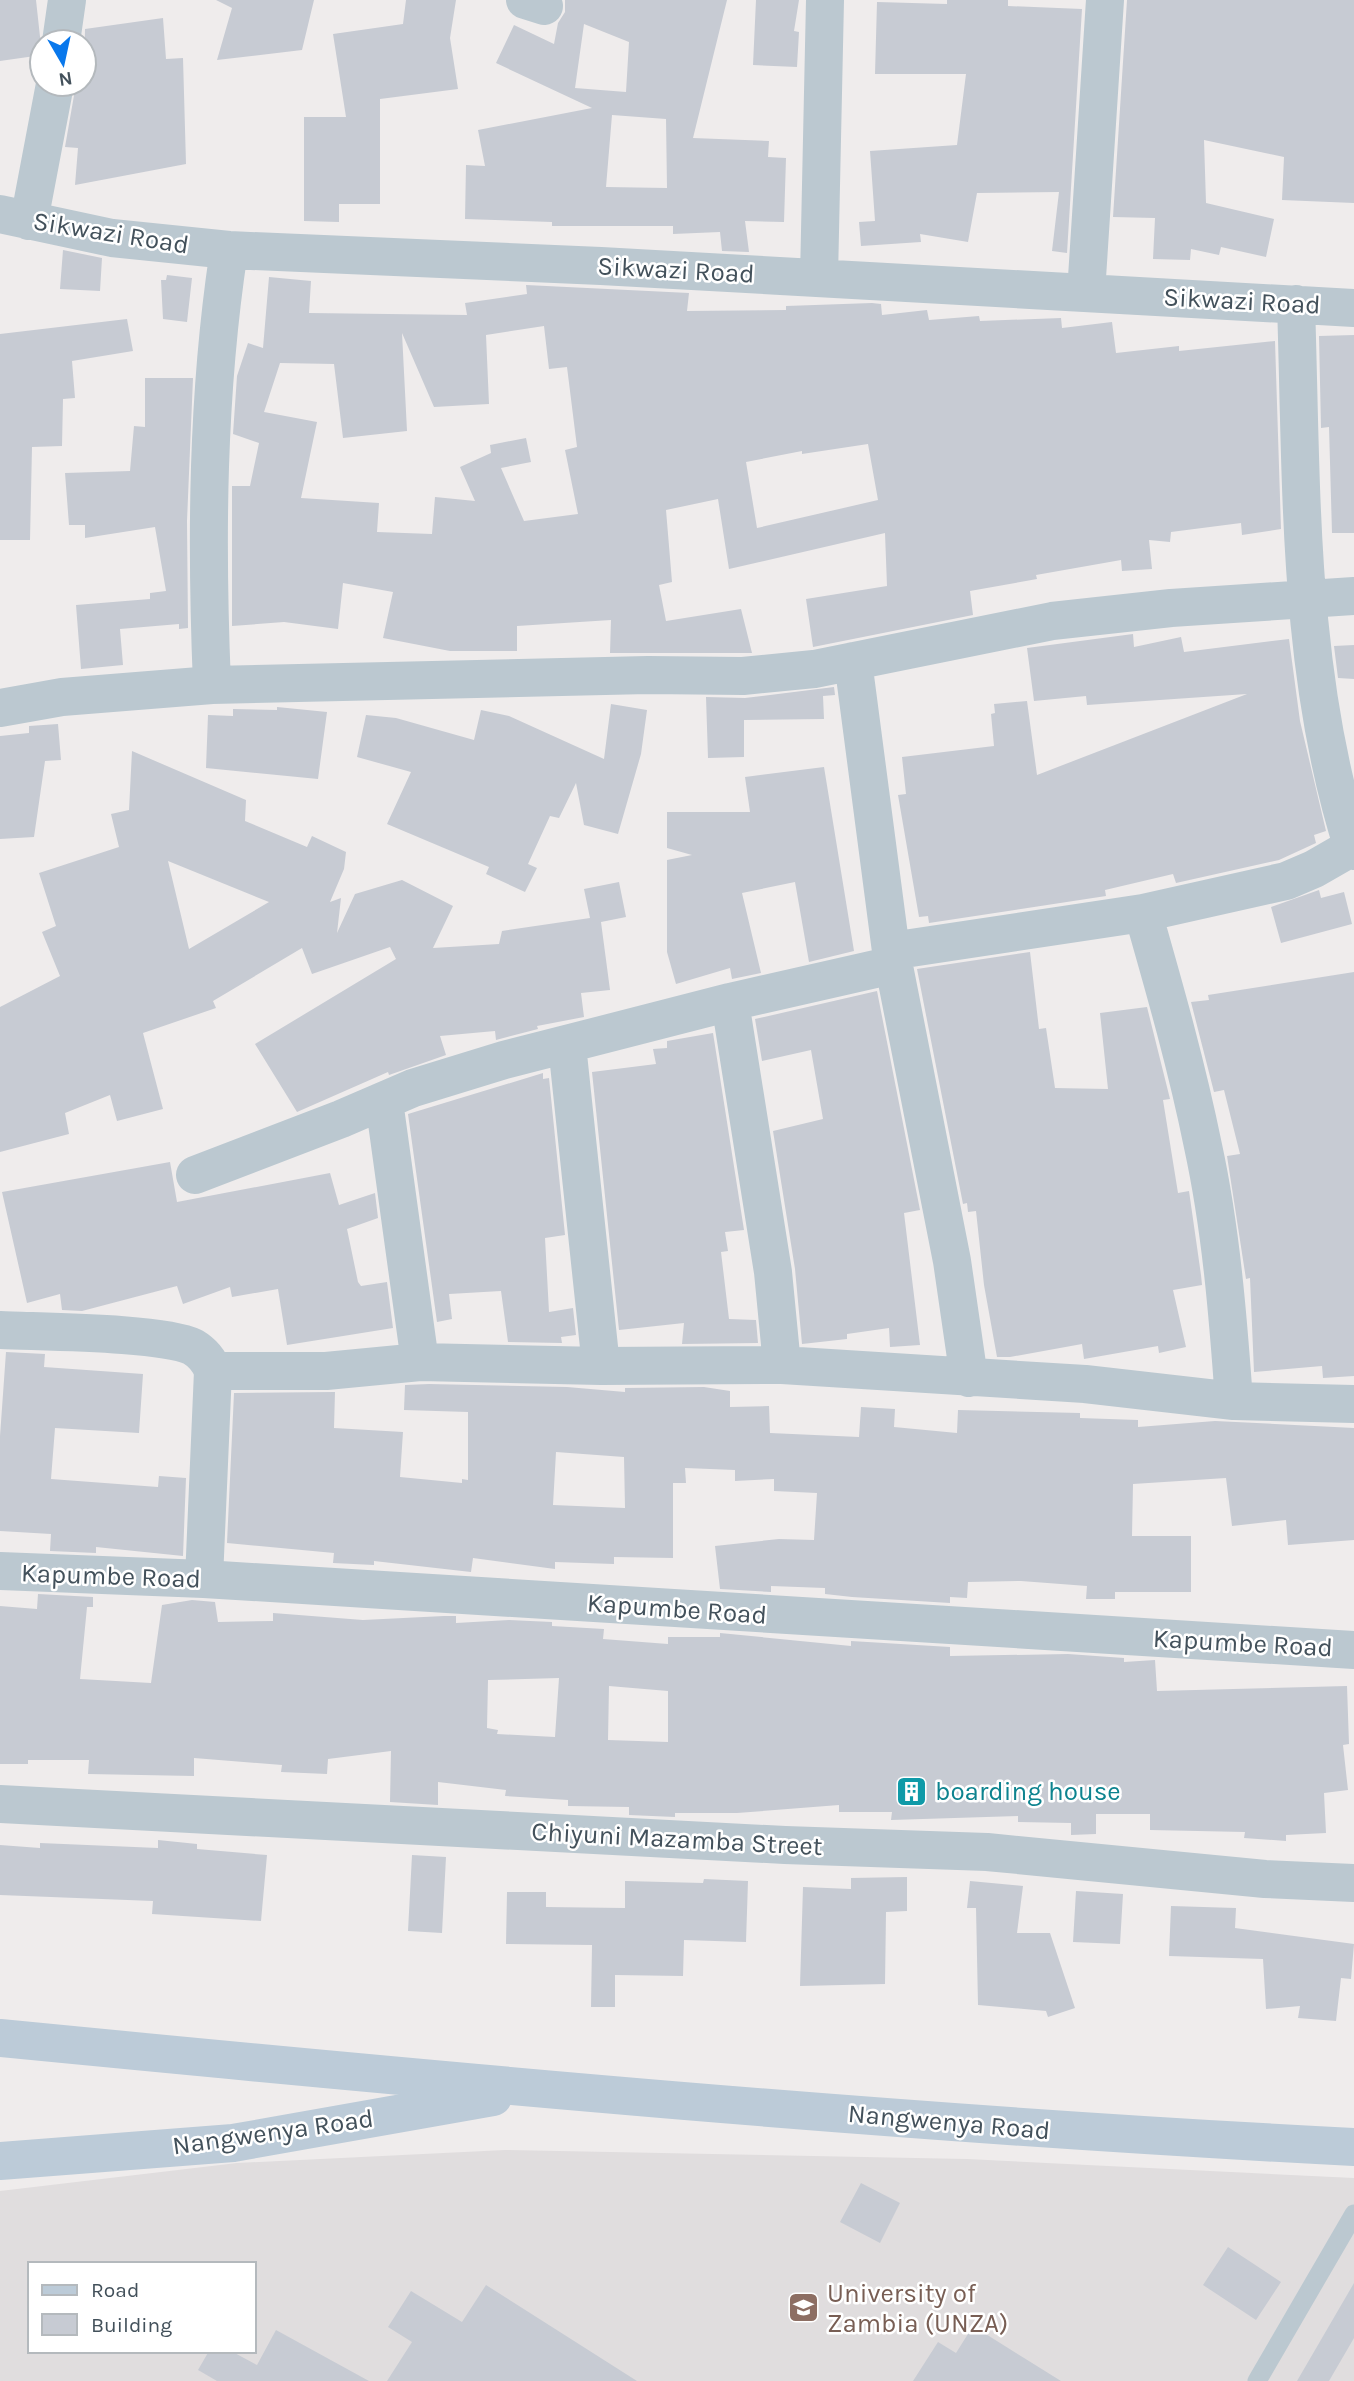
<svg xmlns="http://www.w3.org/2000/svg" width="1354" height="2381" font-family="Karla,sans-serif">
<rect width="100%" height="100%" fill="#efecec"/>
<path fill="#e0ddde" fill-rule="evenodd" d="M505,2150l462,9 387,19v203h-1354v-190l237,-28zM30,2264h224v87h-224z"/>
<path fill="#c7cbd3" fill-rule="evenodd" d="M0,0h36l6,55 -42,6z
M314,0l-12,50 -85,10 15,-52 -16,-8z
M406,0h50l-6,38 8,51 -78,10v105h-41v18l-35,-1v-104h42l-13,-83 70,-10z
M565,0h162l-34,138 76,3 -1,16 18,1 -2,64 -39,-1 4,31 -27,-1 -2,-19 -47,2v-8h-121v-4l-87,-3 1,-54 19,1 -7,-36 114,-22 -96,-45 18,-38 40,19 4,-21 7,-11zM584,24l45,18 -3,50 -51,-4zM612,115l54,4 1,69 -61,-1z
M756,0h43l-5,31 5,1 -2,35 -44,-2z
M947,0h61v6l74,3 -15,244 -15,-2 7,-59 -82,1 -9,49 -48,-8 1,8 -60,4 -2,-24 16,-1 -5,-70 87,-6 9,-71h-91l2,-72 70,2z
M1127,0h227v203l-72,-3 2,-43 -80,-17 2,63 68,16 -8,38 -45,-10 -2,8 -28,-6 -1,11 -37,-1 2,-41 -42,-1z
M163,18l3,41 17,-1 3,106 -111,21 3,-37 -13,-1 11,-63h8l1,-55z
M63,250l39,8 -2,33 -40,-2z
M167,275l25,3 -5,44 -24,-3 -2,-39h5z
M269,277l42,4 -2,32 158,2 -2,-12 62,-9 -1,-9 163,8 -2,18 99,-1v-4l86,-3 9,1 1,11 45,-5 2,10 50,-4 1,5 81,-3 1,10 50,-6 4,31 63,-7v5l96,-10 6,188 -39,6 -1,-12 -70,9 -1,10 -21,-2 3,29 -30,2 -1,-11 -85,15 1,4 -67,12 3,24 -160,32 -7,-48 81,-13 -2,-53 -156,36 -11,-70 -52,11 6,72 -13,3 7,36 75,-12 11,44h-142l1,-33 -94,6v25h-67l-67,-13 10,-46 -50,-9 -5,46 -54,-7 -52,4v-140h18l9,-43 -26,-9 4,-58 11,-33 15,5zM544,326l5,43 18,-2 10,80 -12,3 13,64 -54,7 -23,-53 30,-6 -5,-24 -36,7 1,8 -31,14 15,34 -40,-4 -3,37 -55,-2 2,-29 -78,-5 16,-76 -53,-10 16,-49 54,1 9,74 64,-7 -5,-98 32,74 55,-3 -3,-69zM868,444l10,56 -121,28 -11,-66 56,-11v3z
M127,319l6,32 -61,10 3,37 -12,1 -1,47 -30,1 -2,93h-30v-206z
M1354,335v198h-22l-3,-106 -8,1 -2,-92z
M145,378h48l-6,143 1,107 -9,1v-5l-59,5 3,36 -42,4 -5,-64 74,-6v-6l16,-2 -11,-64 -70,11v-13h-16l-4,-52 65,-2 4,-45 11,1z
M1133,634l1,13 47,-10 3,15 105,-13 11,82 26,110 -12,4 2,8 -37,17 -103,23 -3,-9 -68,16 1,6 -177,27 -1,-7 -9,1 -21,-122 8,-1 -4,-37 92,-11 -3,-32 4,-1 -1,-9 33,-3 10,74 210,-81 -160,11 -1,-9 -52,5 -7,-53z
M1354,645v34l-16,-1 -4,-32z
M834,687l1,8 -12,1 1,23 -80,1v37l-36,1 -2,-61 39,1z
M611,704l36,6 -6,44 -23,80 -34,-9 -8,-42 -17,35 -9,-2 -22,48 9,4 -12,24 -39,-18 3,-7 -102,-43 24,-52 -54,-15 9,-42 30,3 78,22 7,-30 28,6 95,43z
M277,707l50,5 -9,67 -112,-11 2,-53 25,1v-7l44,1z
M58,724l3,36 -16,1 -11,76 -34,2v-103l29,-3v-7z
M132,751l114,49 -1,21 62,26 5,-11 34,16 -2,17 -14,33 11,-4 -4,35 18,-39 47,-14 51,26 -20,42 66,-4 3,-13 88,-13 -6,-29 35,-7 7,35 -25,5 9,68 -29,3 3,24 -47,9 1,3 -42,11 -1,-9 -55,5 6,19 -57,20 -1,-3 -91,40 -42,-68 141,-85 -6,-12 -78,27 -10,-26 -89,53 3,7 -73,25 20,76 -46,12 -7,-26 -45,18 4,21 -69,18v-145l60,-31 -18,-44 14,-6 -17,-53 80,-26 -8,-33 18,-4zM168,861l101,41 -80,47z
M824,767l30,184 -45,11 -14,-80 -53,11 19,80 -29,6 -2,-11 -54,16 -9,-32v-92l25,-5 -25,-7v-36h83l-5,-35z
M1319,890l2,8 23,-6 8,32 -71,19 -10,-36z
M1030,952l9,77 7,-1 9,60 53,1 -8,-76 47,-6 23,92 -7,1 15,93 11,-2 12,84 1,10 -29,5 13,57 -27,6 -1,-7 -74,13 -2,-15 -72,13h-13l-13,-72 -8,-74 -8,1 -1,-9 -4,1 -46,-235z
M1354,972v404l-31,2 -1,-12 -68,6 -4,-94 -4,1 -19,-123 13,-2 -16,-64 -10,2 -23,-90 18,-2 -1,-5z
M877,991l43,219 -16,3 16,132 -30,2 -1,-19 -42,6v5l-45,5 -7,-75 -22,-138 50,-12 -12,-69 -49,11 -7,-42z
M713,1033l31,197 -19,2 3,19 -7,1 8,67 27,1 2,23 -76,1 2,-21 -65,7 -27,-258 64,-8 -3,-15 14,-1v-7z
M543,1073v6l6,-1 16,157 -20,3 4,74 24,-4 3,27 -15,2 1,6 -54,-1 -7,-51 -52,3 3,25 -15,3 -29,-208z
M170,1162l7,40 153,-29 9,32 36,-12 3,25 -31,11 11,53 3,4 26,-4 6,46 -106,17 -9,-56 -46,8 -2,-10 -47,17 -6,-18 -95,25 -20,-1 -2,-16 -33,9 -25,-111z
M6,1352l39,2 -1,13 99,7 -4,59 -84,-5 -4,51 107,8 1,-11 27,2 -3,78 -87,-9v6l-46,-2 1,-17 -51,-3v-95z
M429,1384l138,3 58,5v-4l79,-1 26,4v16l39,-1 1,27 89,4 2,-30 34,2 -1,18 63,6 1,-23 122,3v5l58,2v7l77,-6 139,7v112l-66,5 -2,-25 -54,6 -6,-48 -93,6 -1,52h59v56h-76v7h-29l1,-13 -66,-5 -53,1 -1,16 -17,-1v6l-98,-6 -27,-3v-6l-54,-2v6l-51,-3 -5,-43 64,-7 35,1 3,-47 -43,-2v-12l-39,2v-11l-50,-2 1,15h-13v75l-59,-1v7l-59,-2v7l-82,-11 -2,14 -97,-11v4l-41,-2 1,-10 -107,-10 7,-150 101,-1 -1,36 69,4 -3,45 62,6v-4l6,1v-68l-64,-2 1,-25zM556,1452l68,5 1,51 -72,-3z
M38,1594l55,3v10h-6l-7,72 71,4 11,-78 30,-5 23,2 3,20 55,-1v-8l90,7 81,-4h12v7l53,-3 43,2v4l52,3 -1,10 65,5v-7h52v-4l131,13v-5l99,6v9l118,-2 56,4v4l31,-2 2,31 190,-5 2,58 -6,1 5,45 -24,3 2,40 -40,2v6l-42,-3 1,-6 -95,-2v-16h-54v20l-25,1v-12l-53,-1v-6l-127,4 1,-8h-53v-7l-102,8h-62v4l-46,-2v-8l-61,-1v-6l-63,-4 1,-6 -68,-8v23l-48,-3 1,-51 -63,8 -1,15 -46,-2 1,-7 -88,-7v18l-106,-2 1,-14h-61v4h-28v-158l37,3zM559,1678l-4,59 -58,-3 1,-4 -11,-2 1,-48zM609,1686l59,5v51l-60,-2z
M158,1840l39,4v5l70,6 -6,66 -109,-7 1,-13 -153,-6v-50l40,3v-5l118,5z
M412,1855l34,2 -4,76 -34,-2z
M907,1877v34l-21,1 -1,72 -85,2 3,-99 48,2v-11z
M704,1879l44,2 -2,61 -62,-2 -1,36 -68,-1v32h-24l1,-62 -86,-1 1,-52h39v15l79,1v-27l78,2z
M970,1881l53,5 -6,47h33l25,75 -27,9 -2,-6 -68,-6 -2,-97h-9z
M1076,1891l47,3 -3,50 -47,-2z
M1171,1906l65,2 -1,20 119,16 -3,35 -10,-1 -5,43 -38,-3 2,-12 -34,3 -3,-50 -94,-3z
M861,2183l39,20 -20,40 -40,-21z
M1228,2247l53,35 -25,38 -53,-35z
M1354,2283v55l-25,43h-32z
M486,2285l151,96h-250l25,-39 -24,-15 23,-36 51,31z
M973,2326l88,55h-148l25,-39 18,11z
M276,2330l93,51h-152l-19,-11 11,-19h22l26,14z"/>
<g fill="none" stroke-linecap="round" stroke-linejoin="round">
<path stroke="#bbc8d0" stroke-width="19" d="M1257,2381l97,-167"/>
<path stroke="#bbc8d0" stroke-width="38" d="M525,0l19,6
M61,42l6,-42
M0,214l112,24 117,12 372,16 753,42
M29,221l26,-137
M819,278l6,-278
M1086,293l19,-293
M1296,304c6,183 1,371 58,547
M853,661l38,290 61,310 17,117
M212,685c-6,-146 -5,-291 17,-435
M0,708l62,-11 150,-12 436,-10 95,1 71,-7 238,-48 119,-13 183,-12
M1143,913c22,77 44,154 60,233 18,83 25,170 31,255
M891,951l252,-38 143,-32 28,-12 40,-23
M730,1002l43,270 9,93
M567,1045l34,321
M384,1101l36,261
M195,1175l146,-56 72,-31 91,-28 226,-58 163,-37
M0,1330c40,2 162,2 193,17 10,6 16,13 20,24l-9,208
M213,1371h113l94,-9 181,4 181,-1 303,19 149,17 120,3
M0,1571l204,8 1150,71
M0,1804l785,41 202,7 278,27 89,4"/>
<path stroke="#bccbd8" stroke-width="38" d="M0,2038c451,44 902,86 1354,109
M0,2161l233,-18 260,-46"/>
</g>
<defs>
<symbol id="building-square" viewBox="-11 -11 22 22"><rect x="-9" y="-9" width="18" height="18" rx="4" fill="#0f9aa8" stroke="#fff"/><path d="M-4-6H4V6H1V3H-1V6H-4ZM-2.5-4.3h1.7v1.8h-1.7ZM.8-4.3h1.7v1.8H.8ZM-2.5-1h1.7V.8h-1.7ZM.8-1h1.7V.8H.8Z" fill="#fff"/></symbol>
<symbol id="university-square" viewBox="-11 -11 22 22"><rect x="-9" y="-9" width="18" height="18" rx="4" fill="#8d6e63" stroke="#fff"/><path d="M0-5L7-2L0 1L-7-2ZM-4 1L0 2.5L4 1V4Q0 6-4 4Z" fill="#fff"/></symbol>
</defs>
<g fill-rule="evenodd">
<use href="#building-square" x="894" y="1774" width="35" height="35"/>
<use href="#university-square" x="786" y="2290" width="35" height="35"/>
</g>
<g text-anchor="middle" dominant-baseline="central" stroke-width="5" stroke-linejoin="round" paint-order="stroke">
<g font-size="26" fill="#43515b" stroke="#fff">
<text transform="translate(111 233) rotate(9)">Sikwazi Road</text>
<text transform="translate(676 270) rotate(3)">Sikwazi Road</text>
<text transform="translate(1242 301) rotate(3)">Sikwazi Road</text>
<text transform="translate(111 1576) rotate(2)">Kapumbe Road</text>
<text transform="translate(677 1609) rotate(4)">Kapumbe Road</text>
<text transform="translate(1243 1643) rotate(3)">Kapumbe Road</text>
<text transform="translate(677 1839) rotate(3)">Chiyuni Mazamba Street</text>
<text transform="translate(949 2122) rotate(5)">Nangwenya Road</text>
<text transform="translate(273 2132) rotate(-8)">Nangwenya Road</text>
</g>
<g font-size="26" fill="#0d838f" stroke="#fff" text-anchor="start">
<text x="935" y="1791">boarding house</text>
</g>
<g font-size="26" fill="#785e54" stroke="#fff" text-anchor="start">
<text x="827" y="2293">University of<tspan x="827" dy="30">Zambia (UNZA)</tspan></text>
</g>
</g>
<rect x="28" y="2262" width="228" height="91" fill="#ffffff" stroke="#b4b9bd" stroke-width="2"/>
<rect x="42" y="2285" width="35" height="10" fill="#bccbd8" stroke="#b4b9bd" stroke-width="2"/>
<text x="91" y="2297" font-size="21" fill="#43515b">Road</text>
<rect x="42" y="2314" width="35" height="21" fill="#c7cbd3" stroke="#b4b9bd" stroke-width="2"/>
<text x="91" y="2332" font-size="21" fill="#43515b">Building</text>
<g transform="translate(63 63) rotate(171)"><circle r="33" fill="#ffffff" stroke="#b4b9bd" stroke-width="2"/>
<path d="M0-5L12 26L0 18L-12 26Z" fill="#0978ec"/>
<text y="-10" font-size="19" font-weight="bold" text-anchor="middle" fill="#43515b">N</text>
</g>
</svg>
